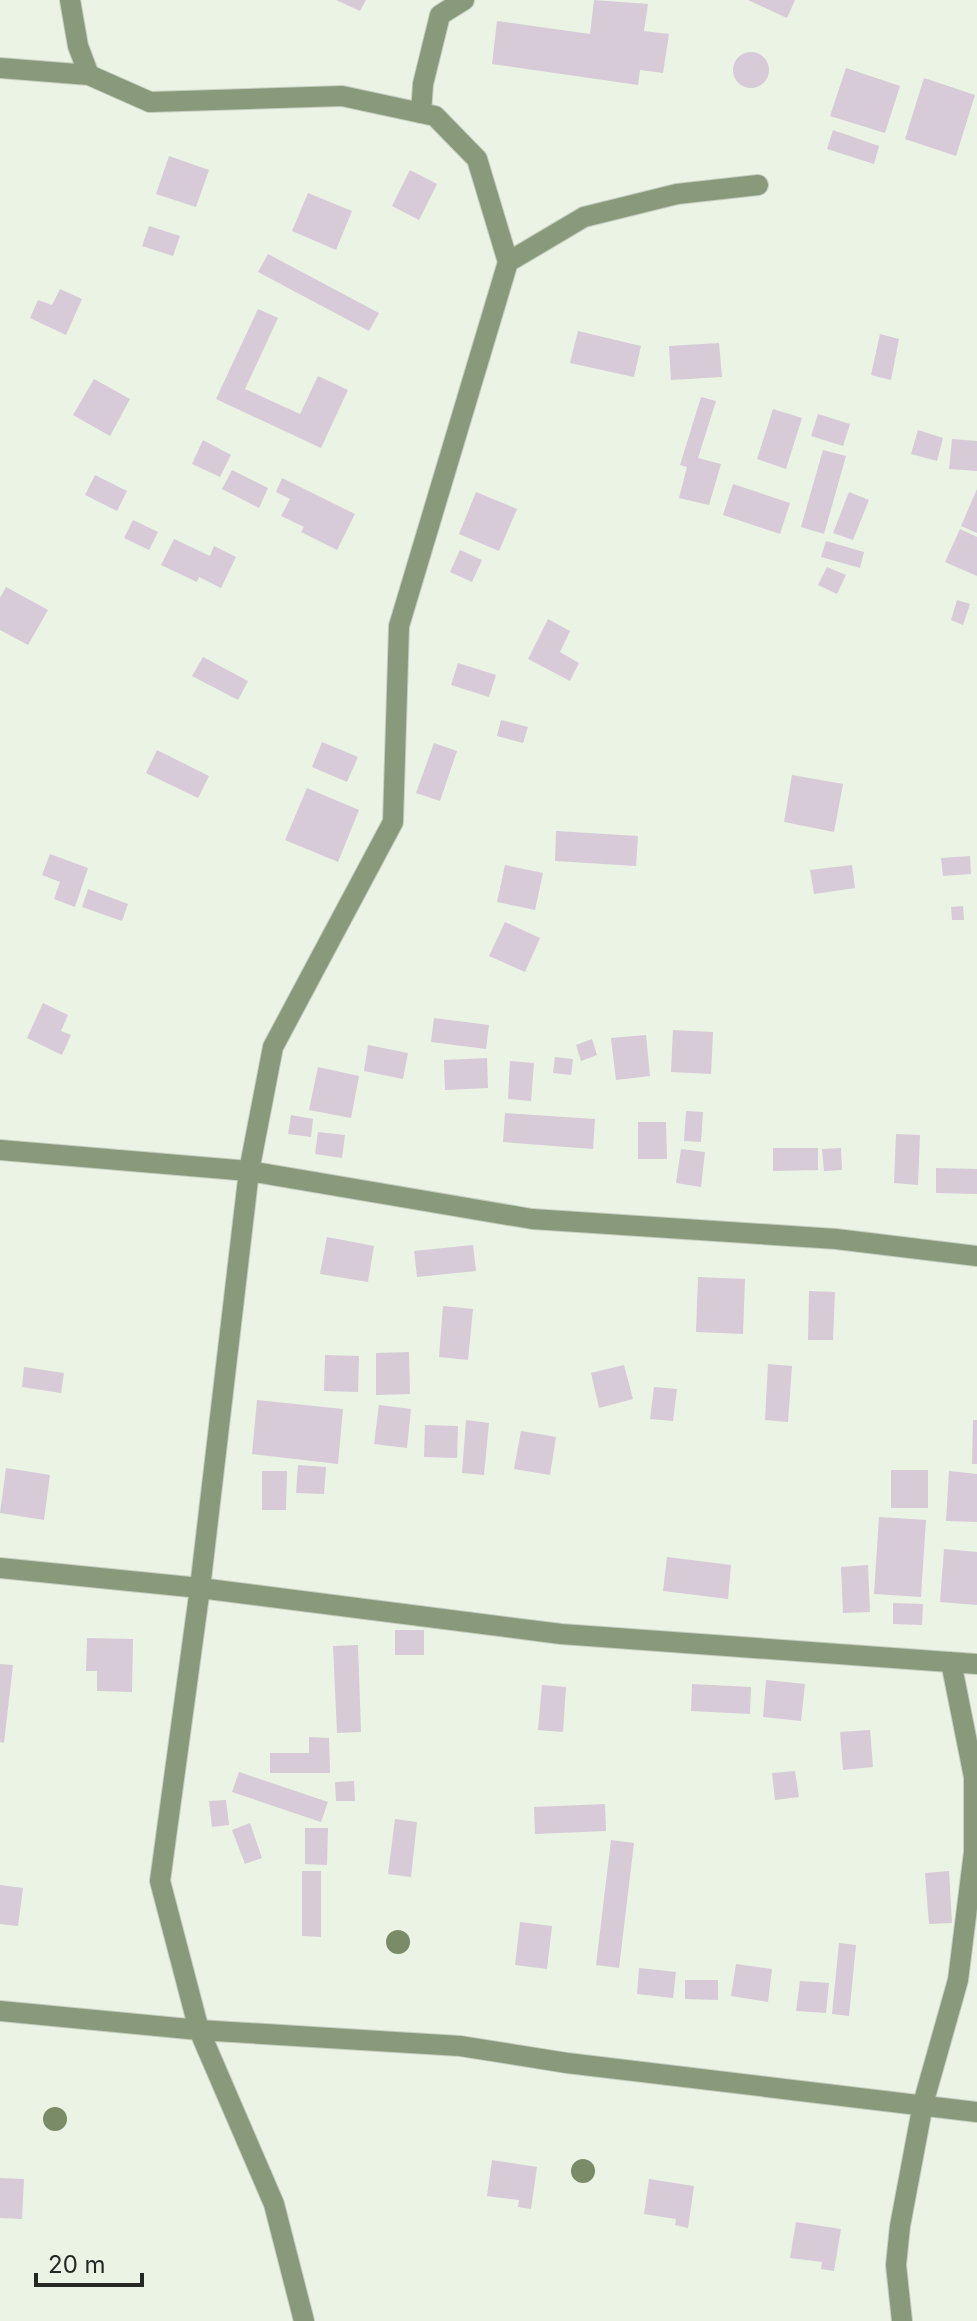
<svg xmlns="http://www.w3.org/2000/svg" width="977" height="2321" font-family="Inter,sans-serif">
<rect width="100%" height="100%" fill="#eaf3e4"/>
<path fill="#d7cbd8" d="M336,0h30l-6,11z
M594,0l54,4 -4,27 25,3 -6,39 -23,-3 -2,15 -146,-21 5,-43 93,13z
M748,0h47l-8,18z
M733 70a18 18 0 1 1 36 0a18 18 0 1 1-36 0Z
M846,68l54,18 -15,47 -55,-17z
M924,78l51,17 -19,61 -51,-17z
M833,130l46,16 -5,18 -47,-15z
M169,156l40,14 -13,37 -40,-13z
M410,170l27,14 -18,36 -27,-14z
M308,193l44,18 -16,39 -44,-19z
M149,226l31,10 -7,20 -31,-10z
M268,254l111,59 -10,18 -111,-59z
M60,289l22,10 -16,36 -36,-17 8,-18 14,5z
M258,309l20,9 -33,71 55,25 18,-38 30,14 -27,58 -105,-49z
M578,331l63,15 -7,31 -64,-14z
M880,334l19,5 -8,41 -20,-5z
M719,343l3,34 -51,3 -2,-34z
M94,379l36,20 -20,37 -37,-21z
M701,397l15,4 -18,57 23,6 -12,41 -30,-7 8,-31 -7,-2z
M773,409l29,9 -16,51 -29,-10z
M818,414l32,10 -7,22 -32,-10z
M918,430l25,8 -6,23 -26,-7z
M952,439l25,2v30l-28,-2z
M203,440l28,15 -11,22 -28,-13z
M823,450l23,6 -22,78 -23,-7z
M232,470l36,18 -9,20 -37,-19z
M95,475l32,16 -10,20 -32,-16z
M282,478l73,36 -18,36 -36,-18 3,-5 -23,-11 9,-17 -14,-7z
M733,484l57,19 -10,31 -57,-19z
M977,489v44l-16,-7z
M476,492l41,17 -18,42 -40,-17z
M849,492l20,8 -16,40 -20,-7z
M133,520l25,12 -9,18 -25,-12z
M960,529l17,8v39l-32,-14z
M174,539l36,17 4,-10 22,11 -15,31 -22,-11 -2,5 -36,-17z
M826,541l38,11 -4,16 -39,-11z
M460,550l22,10 -10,22 -22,-10z
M827,567l19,8 -9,19 -19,-9z
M6,587l42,23 -20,35 -28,-15v-32z
M957,600l13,4 -7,21 -12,-5z
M548,619l22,12 -10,21 19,11 -9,18 -42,-22z
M203,657l45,24 -10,19 -46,-24z
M458,663l38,12 -7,22 -38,-12z
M501,720l27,7 -5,16 -26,-7z
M322,742l36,15 -11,25 -35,-15z
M434,743l23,8 -17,50 -24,-8z
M157,750l52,26 -11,22 -52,-25z
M792,775l51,9 -9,48 -50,-10z
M307,788l52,22 -21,52 -53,-22z
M556,831l82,5 -2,30 -81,-5z
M50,854l38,14 -13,39 -21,-8 6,-17 -18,-7z
M970,856l1,18 -28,2 -2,-18z
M505,865l38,8 -8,37 -38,-8z
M852,865l3,23 -41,6 -4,-24z
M88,889l40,15 -6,17 -40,-14z
M963,906l1,14h-12l-1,-13z
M505,922l35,16 -15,34 -36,-16z
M43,1003l25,12 -7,16 10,4 -9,20 -35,-17z
M434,1018l55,7 -3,24 -55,-7z
M673,1030l40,2 -2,42 -40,-2z
M646,1035l4,41 -34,4 -5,-42z
M592,1039l5,16 -16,6 -5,-16z
M368,1045l40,8 -5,26 -39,-8z
M555,1057l18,2 -2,16 -18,-2z
M487,1058l1,30 -43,2 -1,-30z
M510,1061l24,2 -3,38 -23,-2z
M318,1067l41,9 -8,42 -42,-8z
M686,1111l17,1 -2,30 -17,-1z
M505,1113l90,6 -2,30 -90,-7z
M291,1115l22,4 -2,18 -23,-3z
M638,1122h28l1,37h-29z
M318,1132l27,3 -3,23 -27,-4z
M896,1134l24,1 -2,50 -24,-2z
M773,1148h45v22l-45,1z
M841,1148l1,22 -18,1 -2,-22z
M681,1149l24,3 -4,35 -25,-4z
M936,1168l41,1v25l-41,-1z
M327,1237l47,9 -6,36 -48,-8z
M473,1245l3,26 -59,6 -3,-26z
M698,1277l47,2 -2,55 -47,-2z
M809,1291l26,1 -2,48h-25z
M443,1306l30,3 -5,51 -29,-3z
M409,1352l1,42 -34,1v-42z
M325,1355l34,1 -1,36 -34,-1z
M768,1364l24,2 -4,56 -23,-2z
M624,1365l9,34 -34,9 -8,-35z
M24,1367l40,6 -3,20 -39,-6z
M654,1387l23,2 -4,32 -23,-2z
M257,1400l86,9 -5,55 -86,-10z
M379,1405l32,4 -4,39 -33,-4z
M466,1420l23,3 -5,52 -22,-2z
M973,1420h4v44h-5z
M425,1425l33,1 -1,32 -33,-1z
M521,1431l35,6 -6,38 -36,-6z
M298,1465l28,2 -2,27 -28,-1z
M6,1468l44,7 -6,45 -44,-7z
M891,1470h37v38h-37z
M262,1471h25l-1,39h-24z
M949,1471l28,3v48l-31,-1z
M879,1517l47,3 -5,77 -47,-3z
M944,1549l33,3v53l-37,-3z
M667,1557l64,8 -3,34 -65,-8z
M868,1565l2,47 -27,1 -2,-46z
M893,1603l30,1 -1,21 -29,-1z
M395,1630h29v25h-29z
M87,1638l46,1 -1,53 -35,-1v-20h-11z
M358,1645l3,87 -24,1 -4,-87z
M0,1664l13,1 -9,78 -4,-1z
M766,1680l39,4 -4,37 -38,-4z
M692,1684l59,3 -1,27 -59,-3z
M542,1685l24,2 -3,45 -25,-2z
M870,1730l3,37 -30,3 -3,-38z
M309,1737l20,1 1,35h-60v-20h39z
M795,1771l4,26 -24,3 -3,-27z
M239,1772l89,30 -7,20 -89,-30z
M354,1781l1,20h-19l-1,-19z
M226,1800l3,25 -17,2 -3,-26z
M605,1804l1,27 -71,3 -1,-27z
M395,1819l22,3 -6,55 -23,-3z
M250,1823l12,35 -17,6 -13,-34z
M305,1828h23l-1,37 -22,-1z
M611,1840l23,3 -15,125 -23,-3z
M302,1871h19v66l-19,-1z
M949,1871l3,52 -23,1 -4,-51z
M0,1885l23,3 -5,38 -18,-2z
M520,1922l32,4 -5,43 -32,-4z
M839,1943l17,2 -7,71 -17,-2z
M736,1964l36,5 -4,33 -37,-6z
M639,1968l37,4 -3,26 -36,-4z
M685,1980h33v20l-33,-1z
M800,1981l29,2 -3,30 -30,-2z
M492,2160l45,7 -6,42 -13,-2 1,-7 -32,-4z
M0,2178l24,1 -2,40 -22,-1z
M649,2179l45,7 -6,42 -13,-3 1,-6 -32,-5z
M796,2222l45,7 -7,42 -13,-2 1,-7 -32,-4z"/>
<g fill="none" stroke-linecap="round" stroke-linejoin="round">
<defs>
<path id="service" d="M421,113l2,-29 17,-69 24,-15"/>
<path id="minor" d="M70,0l8,46 11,29 61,27 192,-6 93,20 42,43 31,103 -109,364 -6,196 -120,225 -24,124 -49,417 -40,293 39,149 75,174 30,117
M0,68l89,7
M508,262l76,-45 93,-23 81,-9
M0,1150l249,21 283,48 304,20 141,17
M0,1568l200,20 361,46 416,30
M0,2011l199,19 261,16 107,17 410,49
M902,2321l-6,-56 4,-39 23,-122 35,-124 16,-128v-75l-23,-115"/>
</defs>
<use href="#service" stroke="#c6cec1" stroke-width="22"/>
<use href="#minor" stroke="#c6cec1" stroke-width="22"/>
<use href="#service" stroke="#889a7b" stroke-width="20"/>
<use href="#minor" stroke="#889a7b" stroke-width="20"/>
</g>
<g fill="#798b67">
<circle cx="398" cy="1942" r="12"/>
<circle cx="55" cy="2119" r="12"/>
<circle cx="583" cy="2171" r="12"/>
</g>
<path d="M36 2273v12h106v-12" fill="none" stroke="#242722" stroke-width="4"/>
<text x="48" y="2273" font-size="24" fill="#242722" stroke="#eaf3e4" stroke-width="6" paint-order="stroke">20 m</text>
</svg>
